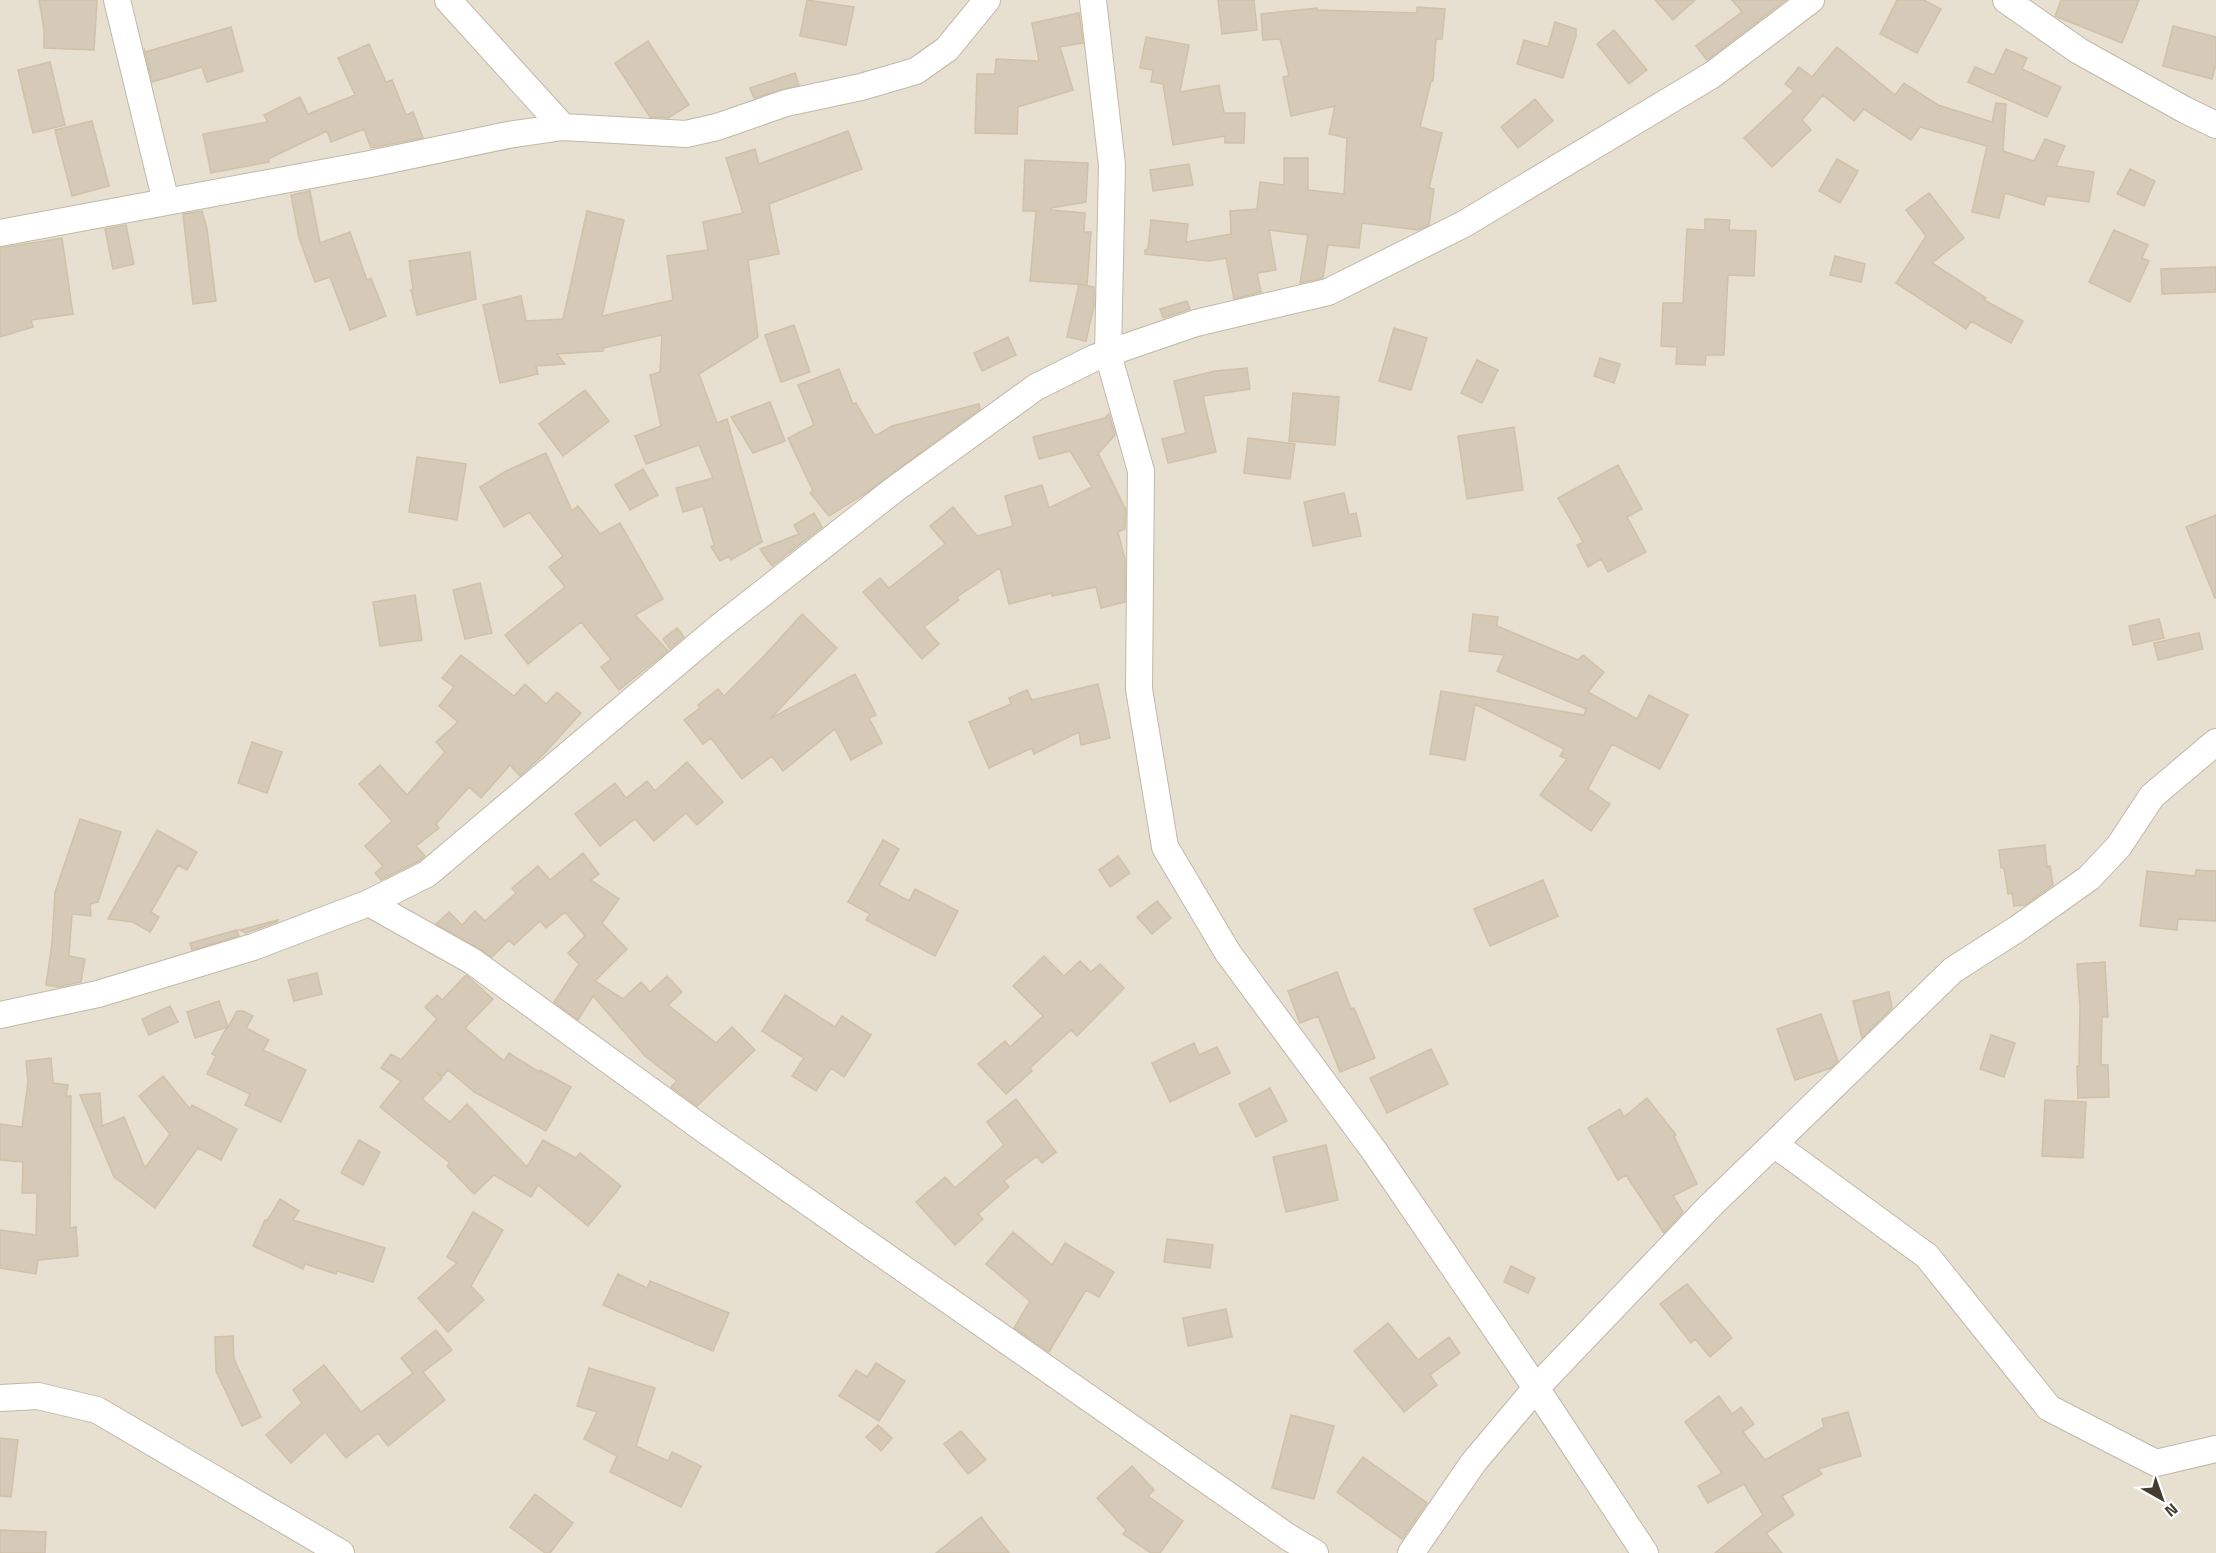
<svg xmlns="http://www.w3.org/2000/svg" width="2216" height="1553" font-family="'Titillium Web',sans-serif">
<rect width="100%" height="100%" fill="#f3eee2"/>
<path fill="#e7dfd0" d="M0,0h2216v1553h-2216z"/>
<path fill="#d5c9b7" stroke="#d1c1a9" stroke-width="1.5" d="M39,0h58l-3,50 -50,-2v-19z
M807,0l47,7 -8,38 -46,-9z
M1218,0h36l3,30 -35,4z
M1655,0h40l-22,20z
M1732,0h54l-79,60 -11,-14 46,-34z
M1897,0h27l17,9 -24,44 -37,-19z
M2061,0h78l-17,43 -67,-27z
M1417,7l28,2 -3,30h-6l-3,42h-2l-11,46 22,6 -13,55 5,1 -5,36 -11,5 -56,-7 -3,25 -31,-3 -5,33 -23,5 8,-48 -39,-5 7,40 -19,3 4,19 -27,7 -8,-41 -17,3 -64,-7v-4l3,-1 3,-29 37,4 -2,18 45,-8 -1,-23 27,-2 3,-27 24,3v-27h24v32l36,4 3,-56 -18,-4 6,-28 -44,10 -8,-39 6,-1 -9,-37 -17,1 -2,-26 56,-6v2l100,3z
M1079,13l4,30 -23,4 13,43 -55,17 -1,27 -42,-1 2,-59h18l1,-15 43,2 -7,-38z
M1555,22l21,7v7l-13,42 -46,-14 7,-24 24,7z
M2173,26l43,11v27l-4,15 -49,-13z
M231,27l12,44 -36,11 -5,-15 -50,15 -8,-34 1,4z
M1614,30l33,40 -18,14 -32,-40z
M1146,37l43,8 -9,47 39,-7 5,28h21l-1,30h-19v-7l-52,9 -10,-61 -12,-2 2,-12 -13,-2z
M648,41l41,64 -21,13 -18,-1 -35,-54z
M369,44l17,38 6,-2 14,35 7,-3 10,26 -52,10 -7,-19 -33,13 -4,-11 -59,28 1,3 -58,11 -8,-39 65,-12 -4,-7 36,-18 8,17 47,-19 -17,-37z
M1837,47l58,48 9,-12 34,22 54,17 4,-19 10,1 -3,47 31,10 11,-22 20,7 -9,20 38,6 -5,30 -42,-6 -3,9 -39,-12 -6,25 -27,-6 15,-66 -67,-19 -9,13 -47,-31 -10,12 -31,-26 -21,25 9,10 -39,37 -28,-29 50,-47 -9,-7 14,-17 13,10z
M2006,49l21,9 -5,11 39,18 -14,30 -79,-35 7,-15 19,8z
M50,62l15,63 -32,8 -15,-63z
M795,73l4,12 -45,13 -4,-10z
M1535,99l18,22 -35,27 -17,-21z
M92,121l17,65 -37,10 -17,-66z
M848,131l14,38 -93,35 10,50 -31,6 10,77 -59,37 18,49 10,-4 35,123 -31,18 -2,-4 -9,5 -9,-14 3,-2 -11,-39 -20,6 -7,-24 37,-10 -14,-33 -53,19 -11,-28 26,-10 -11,-51 10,-3 2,-37 -59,13v3l-46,3 8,10 -29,2 2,8 -38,9 -17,-78 38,-9 5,25 37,-2 24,-108 37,9 -22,96 71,-16 -6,-44 41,-6 -5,-28 40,-9 -17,-55 29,-9 4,15z
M1837,159l21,12 -18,32 -21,-12z
M1025,160l63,3 -2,39 -35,6v2l34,3 -1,19h7l-4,53 -57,-4 6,-70h-13z
M1189,164l4,21 -40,6 -3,-21z
M2130,169l25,12 -11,25 -27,-12z
M310,191l10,52 30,-11 17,48 4,-2 15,38 -36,14 -20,-53 -15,5 -16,-44 -8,-43z
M1929,193l35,45 -32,25 54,35 -2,2 39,21 -12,22 -40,-22 -5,8 -70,-46 30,-47 -20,-26z
M202,211l5,18 9,72 -23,3 -10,-90z
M1705,219l25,1 -1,10 27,1 -2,45 -26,-1 -4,80h-18l-1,10 -29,-1 1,-17 -16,-1 2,-43h20l4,-74 18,1z
M126,225l8,39 -21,5 -8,-40z
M2114,230l34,15 -6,13 7,3 -19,41 -41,-20z
M62,238l11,76 -42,6 2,7 -33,10v-89z
M470,252l6,47 -59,16 -6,-25 2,-1 -4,-28z
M1835,256l30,8 -4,18 -31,-7z
M2216,267v25l-54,2 -1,-25z
M1079,284l15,3v19l-8,35 -19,-4z
M1187,301l3,8 -27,9 -3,-9z
M794,325l16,47 -29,10 -16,-47z
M1394,328l33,10 -16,52 -32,-9z
M1008,337l8,18 -34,16 -8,-18z
M1600,358l20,6 -6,19 -20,-7z
M1477,360l21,10 -16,33 -21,-10z
M1247,368l3,21 -47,7 13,56 -48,11 -6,-24 24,-6 -12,-52 41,-10z
M839,369l14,35 3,-1 19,33 17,-10 87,-22 1,5 -114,84 -37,23 -19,-23 3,-2 -25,-53 26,-13 -16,-40z
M585,390l24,31 -46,35 -24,-32z
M1293,393l46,4 -4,48 -46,-4z
M770,402l15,39 -32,12 -22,-36z
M1109,414l6,21 -18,20h2l27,55 -1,19 -7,3 7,27v43l-24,6 -5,-21 -44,9v-3l-43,11 -9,-36 -43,29 2,3 -35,27 15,17 -17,15 -59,-67 17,-14 9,10 56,-44 -15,-18 23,-19 24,29 36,-10 -8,-30 37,-11 7,23 43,-21 -22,-36 -31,8 -6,-22 72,-19z
M1514,427l9,63 -56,9 -9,-63z
M1248,438l47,6 -5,35 -46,-6z
M546,453l26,58 6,-5 22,28 20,-11 43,76 -28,16 33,36 -49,39 -18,-23 10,-8 -30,-37 -53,42 -23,-29 60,-48 -16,-20 14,-11 -34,-44 -25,15 -24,-40 26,-16z
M417,457l49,7 -9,56 -48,-8z
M1618,465l24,44 -15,8 19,35 -38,20 -7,-13 -13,8 -11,-22 6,-3 -25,-44z
M643,469l15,26 -28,15 -15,-25z
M1344,493l5,22 7,-2 5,23 -48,10 -9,-44z
M814,513l8,14 -50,39 -12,-17 39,-15 -5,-9z
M2216,515v83h-1l-29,-71z
M480,583l12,50 -27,6 -12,-49z
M415,595l7,45 -42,6 -7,-44z
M802,614l35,34 -66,70 84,-44 21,41 -7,3 13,25 -31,17 -16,-31 -52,42 -11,-15 -30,23 -31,-41 -8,6 -19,-24 16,-12 -2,-3 20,-16 6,7 41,-41z
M1473,614l25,3 -1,9 81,34 5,-5 21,17 -16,20 49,27 12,-24 39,20 -28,54 -48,-25 -24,45 22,15 -19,27 -51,-36 27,-36 -7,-3 4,-7 -89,-45 -10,56 -35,-6 11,-63 143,24 2,-6 -89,-38 7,-16 -35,-4z
M2159,619l5,19 -31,7 -4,-19z
M677,628l7,9 -14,12 -7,-10z
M2199,633l4,16 -45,11 -4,-17z
M461,655l53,41 11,-12 21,20 11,-12 24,21 -38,42 -23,21 -10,-11 -29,33 -12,-11 -33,37 3,4 -23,18 9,10 -6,5 -38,19 -6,-7 8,-7 -18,-20 27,-25 -33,-37 21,-19 27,30 38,-43 -9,-10 22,-20 -19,-16 15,-19 -12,-9z
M1098,684l12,54 -29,7 -2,-13 -45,22 -2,-6 -43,20 -20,-46 42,-18 -2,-6 18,-8 5,10z
M252,742l30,10 -15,41 -29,-10z
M687,762l36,40 -26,23 -11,-12 -32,28 -19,-22 -35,27 -25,-32 40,-31 11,15 21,-17 8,10z
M80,819l41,13 -23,70 -8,2 1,12 -19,-2 -3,42 16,3 -4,23 -22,5 -13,-2 6,-42 3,-51z
M157,830l40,22 -10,18 -9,-5 -27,47 8,5 -9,15 -17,-10 -25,-3z
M883,840l16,9 -20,36 30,16 6,-12 43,22 -23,45 -69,-36 4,-6 -22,-12z
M2045,845l2,22 3,-1 3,19 -28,20 -11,1 -2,-13 -4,1 -4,-26h-3l-2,-18z
M583,853l16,21 -8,6 28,19 -17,24 25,26 -32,32 28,18 18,-17 9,10 17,-16 15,16 -14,13 48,38 16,-16 23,23 -58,56 -26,-19 6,-6 -32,-25 -52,-60 -15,24 -24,-18 25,-38 -11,-11 17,-17 -20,-24 -19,16 -6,-7 -26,24 -5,-5 -17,17 -56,-33 13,-12 13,13 13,-14 10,10 31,-28 -4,-5 26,-22 12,14z
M1118,856l12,17 -20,14 -11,-17z
M2196,870l20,1v50l-38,-2 -1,11 -37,-4 7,-55 48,5z
M1543,880l15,36 -68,30 -16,-37z
M1157,901l14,17 -19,16 -15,-17z
M278,920l-1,2 -31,11 -6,-3z
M237,930l2,6 -47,14 -2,-7z
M1044,956l20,20 16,-15 11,11 9,-8 24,24 -47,48 -6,-6 -41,38 2,3 -26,23 -28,-30 27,-23 5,6 33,-31 -30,-30z
M2105,962l3,55h-6l-1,48h7l1,32 -31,1 -1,-32h2l1,-59 -3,-43z
M1337,972l14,37 3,-1 21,50 -35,14 -22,-56 -18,7 -12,-32z
M317,973l5,21 -28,7 -6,-21z
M466,975l27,24 -28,29 39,33 5,-8 30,19 1,-2 31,17 -25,44 -72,-39 -26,-22 -5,6 -7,-4 6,6 -20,21 28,23 17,-18 60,63 16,-27 33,18 4,-5 41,33 -33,40 -50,-41 -7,12 -37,-22 -20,19 -27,-28 3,-3 -70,-56 21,-26 -20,-13 10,-14 10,6 36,-41 -12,-12 12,-12 5,5z
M1889,992l3,16 -30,30 -9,-37z
M785,995l50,32 7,-11 29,19 -27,42 -13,-9 -15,23 -24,-15 12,-18 -42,-27z
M219,1001l9,26 9,-16h6l10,5 -7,12 23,12 -6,10 43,20 -25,52 -36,-17 5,-11 -43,-20 9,-18 -4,-2 15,-27 -32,11 -8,-26z
M170,1006l8,16 -29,13 -7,-16z
M1821,1014l17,47 -7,7 -36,12 -18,-51z
M1991,1035l24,8 -11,34 -24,-8z
M1194,1043l5,12 18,-8 13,26 -60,29 -18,-39z
M1431,1049l17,35 -61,29 -17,-35z
M51,1058l2,25 15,2 -2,11h5l-1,132 6,-1 2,29 -40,4 -2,14 -36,-6v-38l36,5 1,-42h-15l1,-31 -23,-2v-36l22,3 6,-45 -2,-21z
M163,1076l27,33 2,-4 45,24 -16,31 -23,-12 -43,60 -41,-31 -34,-82 20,-2 2,33 22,-9 21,51 25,-34 -31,-38z
M1270,1088l17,33 -31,16 -17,-33z
M1647,1098l29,37 -2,1 23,48 -24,12 10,16 -19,21 -38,-58 -8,5 -30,-52 32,-19 4,8z
M1016,1099l40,53 -14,11 -5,-7 -33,25 5,6 -31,27 5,5 -28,26 -39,-43 29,-25 10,11 49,-43 -17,-23z
M2045,1100l41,2 -3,56 -41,-2z
M359,1140l21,12 -17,33 -22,-12z
M1326,1145l12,55 -52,12 -13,-55z
M280,1199l19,12 -6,9 92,28 -12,34 -36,-11 -1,3 -31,-10 -2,5 -50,-23 12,-26 2,1z
M473,1212l30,18 -32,56 13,14 -36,32 -30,-34 39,-35 -10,-6z
M1013,1232l39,33 13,-22 49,29 -15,25 -13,-7 -37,62 -35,-24 16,-27 -44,-37z
M1167,1239l46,6 -3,23 -46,-6z
M1511,1266l24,12 -7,15 -24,-11z
M618,1274l29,14 3,-7 79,32 -16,38 -110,-46z
M1687,1284l45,54 -22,19 -15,-18 -4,4 -31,-39z
M1226,1309l6,28 -44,9 -5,-28z
M1388,1323l30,37 31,-23 11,16 -30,22 7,10 -33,27 -50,-61z
M436,1330l16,20 -29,22 22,28 -57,46 -10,-13 -32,25 -21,-26 -34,31 -25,-28 36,-32 -9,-13 31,-25 37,47 52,-39 -12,-15z
M233,1336l1,23 27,58 -19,9 -26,-55 -1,-34z
M876,1363l29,18 -26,40 -40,-25 17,-26 11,7z
M589,1368l66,20 -19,58 32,15 4,-9 29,14 -20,41 -71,-35 7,-16 -33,-17 13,-27 -20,-6z
M1719,1396l13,18 9,-7 13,17 -11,8 22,28 59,-33 -2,-8 26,-7 13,44 -43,13 4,5 -40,22 12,19 -28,18 16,20h-67l48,-38 -19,-31 -36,19 -10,-17 24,-13 -37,-51z
M1291,1415l43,11 -20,73 -42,-11z
M878,1425l14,13 -11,13 -15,-14z
M961,1431l25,29 -18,14 -24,-30z
M0,1438l18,2 -7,57 -11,-1z
M1363,1457l64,46 -25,36 -65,-47z
M1132,1466l22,24 -6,6 35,25 -23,32h-9l-28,-19 3,-4 -29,-32z
M535,1494l38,29 -23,30h-5l-35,-26z
M981,1517l28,36h-73z
M0,1530l46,2 -1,21h-45z"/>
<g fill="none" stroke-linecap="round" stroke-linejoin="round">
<defs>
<path id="minor" d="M117,0l49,202
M448,0l115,127
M1093,0l19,165 -4,189 33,117 -2,218 26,158 63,106 147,199 161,236 109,165
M2006,0l73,51 106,59 31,15
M0,233l370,-69 138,-29 55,-8 123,7 31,-7 69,-24 75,-16 55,-16 31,-22 40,-49
M369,903l103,58 234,170 582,406 27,16
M0,1015l98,-21 155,-47 116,-44 58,-29 290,-245 178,-140 141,-102 58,-29 102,-35 132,-31 136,-68 248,-149 99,-75
M1774,1144l153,112 122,152 107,55 60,-14
M0,1398l38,-2 59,14 244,143
M1411,1553l62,-90 63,-75 174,-182 243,-236 64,-41 72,-51 30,-32 33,-50 64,-54"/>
</defs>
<use href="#minor" stroke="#c2b8a7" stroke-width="28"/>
<use href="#minor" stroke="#fff" stroke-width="26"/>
</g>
<g transform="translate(2162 1499) rotate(140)" stroke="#ffffff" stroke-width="4.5" paint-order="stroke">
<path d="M0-4.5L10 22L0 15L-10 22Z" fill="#453d32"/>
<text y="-9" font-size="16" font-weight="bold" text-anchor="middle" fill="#453d32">N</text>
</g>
</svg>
